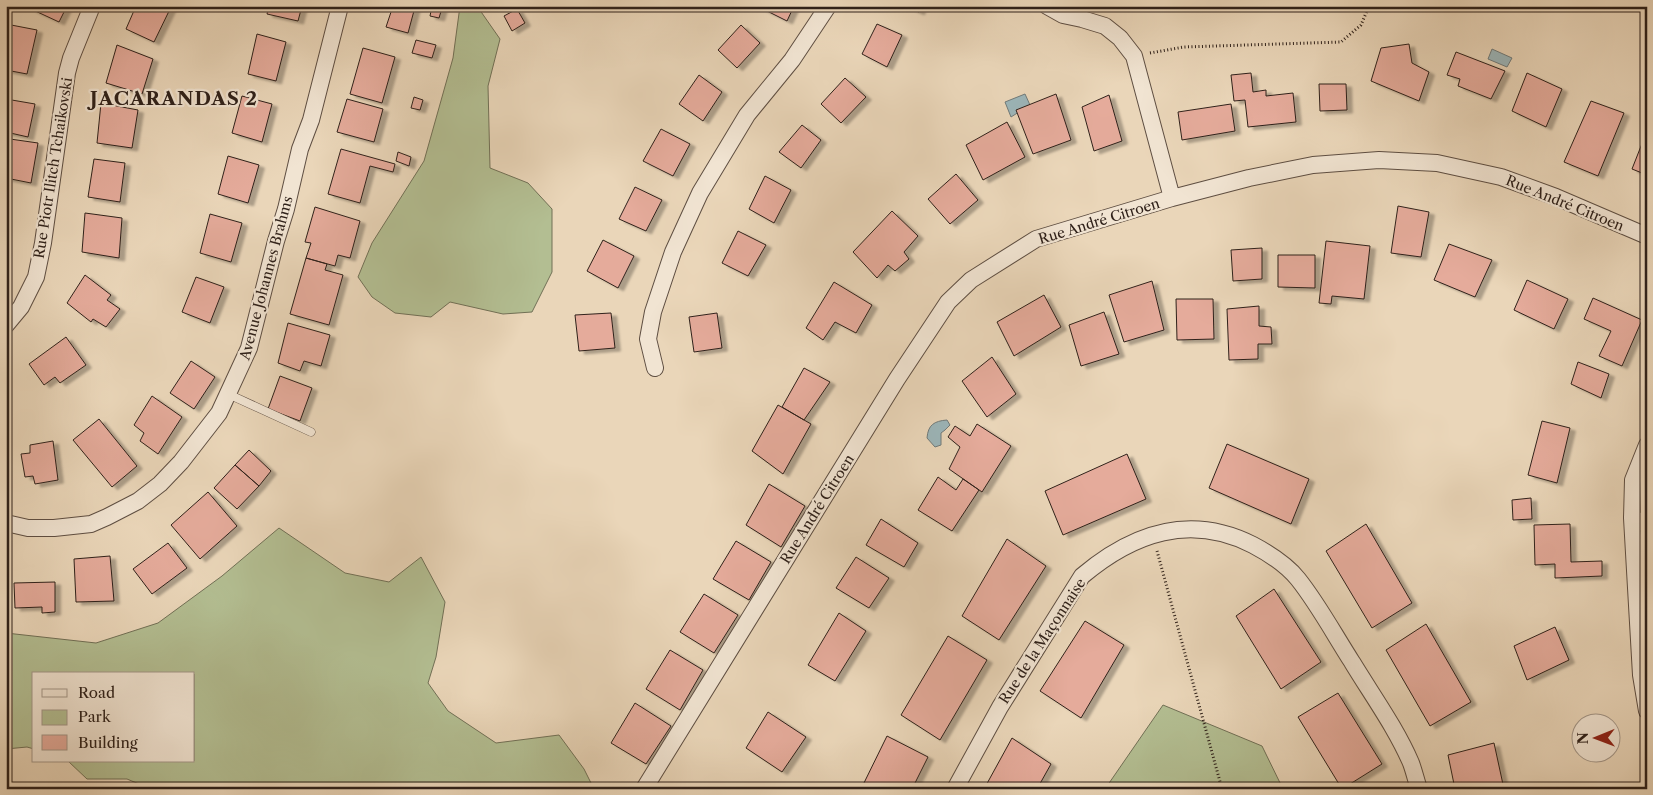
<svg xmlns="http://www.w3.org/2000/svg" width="1653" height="795" font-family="'Libre Caslon Text',serif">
<defs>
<filter id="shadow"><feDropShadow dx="5.5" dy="3" stdDeviation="1" flood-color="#0004"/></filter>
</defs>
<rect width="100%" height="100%" fill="#ead6b9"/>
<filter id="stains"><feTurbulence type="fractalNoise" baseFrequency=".004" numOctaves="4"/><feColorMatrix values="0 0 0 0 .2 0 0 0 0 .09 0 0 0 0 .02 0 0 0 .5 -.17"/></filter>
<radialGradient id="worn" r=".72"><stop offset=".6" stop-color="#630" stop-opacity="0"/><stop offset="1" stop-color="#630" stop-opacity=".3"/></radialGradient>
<path fill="#b3be92" stroke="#717056" d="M460,6h17l23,33 -12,47 2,82 38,15 24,26v63l-20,40 -29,2 -53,-12 -19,15 -36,-4 -23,-16 -14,-20 14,-34 52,-82 29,-103z
M279,528l66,45 44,9 32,-25 24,45 -9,55 -8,26 20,28 48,32 63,-8 25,34 10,20h-443l-24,-10h-40l-19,-18h126v-87h-160v75l-7,-2 -21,2v-116l90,10 62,-20 64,-47z
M1163,705l99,41 21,43h-178z"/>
<path fill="#9cb6ba" stroke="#707a7a" d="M1492,49l20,9 -5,9 -19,-8z
M1025,94l5,11 -19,12 -6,-15z
M947,420l3,5 -5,5 -4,3v12l-6,2 -8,-9c1,-13 7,-17 20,-18z"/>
<path fill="#e5ab9b" stroke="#2f211a" filter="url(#shadow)" d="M32,6h35l-8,16 -28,-13z
M136,6l35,1 -17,35 -28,-13z
M269,6h33l-4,15 -31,-7z
M393,6l22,1 -7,26 -22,-6z
M432,6l10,2 -3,10 -9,-2z
M757,6h37l-7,15z
M906,6h15l-2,6z
M517,9l8,14 -13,8 -8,-15z
M6,24l31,6 -10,44 -21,-4z
M877,24l25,11 -15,32 -25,-13z
M741,25l19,18 -23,25 -19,-18z
M257,34l29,8 -10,39 -28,-7z
M416,40l20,5 -4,13 -20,-5z
M1409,44l3,19 17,9 -10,29 -48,-20 10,-33z
M117,45l36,14 -11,35 -36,-11z
M363,48l32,9 -13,46 -32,-9z
M1456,52l49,19 -14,28 -33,-13 2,-7 -13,-4z
M1251,73l2,19 13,-2v6l27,-3 3,29 -48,5 -3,-27 -11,1 -3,-26z
M1527,73l35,16 -16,38 -34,-16z
M699,75l23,17 -19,29 -24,-17z
M845,78l21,19 -25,26 -20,-19z
M1319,84h27l1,26 -27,1z
M1056,94l15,46 -38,14 -17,-44z
M1109,95l13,46 -28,10 -12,-44z
M242,96l30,8 -10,38 -30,-9z
M414,97l9,3 -3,10 -9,-2z
M6,99l29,5 -7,33 -22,-5z
M347,99l36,10 -9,33 -37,-10z
M1591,101l33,12 -26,63 -34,-14z
M101,103l37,7 -6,38 -35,-5z
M1231,104l4,27 -53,9 -4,-28z
M1007,122l18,35 -42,23 -17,-35z
M802,125l19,15 -20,28 -22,-16z
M661,129l29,15 -17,32 -30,-15z
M10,139l28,4 -7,40 -25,-5z
M1643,141l4,2v32l-15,-6z
M341,149l54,15 -2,8 -23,-6 -10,37 -32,-9z
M398,152l13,5 -2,9 -13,-5z
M228,156l31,9 -11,38 -30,-9z
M94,159l31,4 -5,39 -32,-5z
M956,174l22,26 -28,24 -22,-25z
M765,176l26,14 -17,33 -25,-14z
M635,187l27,13 -16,31 -27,-12z
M1398,206l31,6 -8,45 -30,-4z
M315,207l45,14 -10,37 -12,-3 -3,11 -29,-8 5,-15 -6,-1z
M892,211l26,25 -14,16 5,7 -14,12 -7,-6 -11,13 -24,-26z
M85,213l37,5 -3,40 -37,-6z
M210,214l32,9 -11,39 -31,-9z
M738,231l28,14 -18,31 -26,-13z
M603,240l31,16 -16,32 -31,-17z
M1326,241l44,5 -6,53 -32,-3 -1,8 -12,-1z
M1449,244l43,16 -17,37 -41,-17z
M1262,248v31l-29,2 -2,-31z
M1278,255h37v33l-37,-1z
M306,258l21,6 -2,6 18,5 -14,50 -39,-11z
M85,275l26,20 -4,5 13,9 -14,18 -13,-8 -2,3 -24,-19z
M196,277l28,10 -14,36 -28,-11z
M1527,280l41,19 -14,30 -40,-19z
M1152,281l12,49 -40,12 -15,-47z
M834,282l38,23 -16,28 -21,-11 -12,18 -17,-12z
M1044,295l17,32 -47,29 -17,-34z
M1593,298l49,22 -20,46 -23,-10 12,-25 -27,-12z
M1176,299h37l1,40 -37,1z
M1259,306v20l12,1 1,17h-14v15l-29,1 -2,-51z
M1104,312l15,42 -38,12 -12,-41z
M611,313l4,35 -36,3 -4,-36z
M717,313l5,35 -28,4 -5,-35z
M288,323l42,12 -9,31 -17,-5 -4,10 -22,-8z
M66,337l20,28 -26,18 -5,-6 -11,8 -15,-21z
M992,357l24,37 -29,23 -25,-36z
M191,361l24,16 -21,32 -24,-16z
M1578,362l31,12 -8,24 -30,-14z
M804,368l26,14 -26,38 -22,-13z
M280,376l32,12 -12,33 -32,-12z
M152,396l30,21 -24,37 -18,-13 4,-8 -10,-8z
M778,405l33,19 -28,50 -31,-23z
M99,419l38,47 -25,21 -39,-47z
M1542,421l28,7 -13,55 -29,-8z
M977,424l34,22 -29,46 -33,-23 11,-22 -12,-10 7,-11 15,10z
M53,441l5,39 -23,4 -2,-8 -8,1 -4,-23 9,-1v-8z
M1227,444l82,35 -18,45 -82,-36z
M249,450l22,21 -12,15 -24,-21z
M1127,454l19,45 -83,36 -18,-44z
M235,465l24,21 -22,23 -23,-21z
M938,477l18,13 7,-11 16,11 -27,41 -34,-21z
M769,484l36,22 -24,41 -35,-22z
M208,492l29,34 -37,33 -29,-34z
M1531,498l1,21 -19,1 -1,-20z
M881,519l37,24 -14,24 -38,-22z
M1366,524l46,79 -40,25 -46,-77z
M1570,524l1,38 31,-1v15l-47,2v-14l-20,1 -1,-40z
M1007,539l39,27 -47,74 -37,-24z
M736,541l35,21 -22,38 -36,-21z
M168,543l19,25 -35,26 -19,-25z
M110,556l4,45 -38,1 -2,-43z
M856,557l33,21 -20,30 -33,-20z
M55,582v30l-13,1v-6l-27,1 -1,-25z
M1274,589l47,73 -40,27 -45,-73z
M704,594l34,21 -24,38 -34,-21z
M839,613l27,18 -31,50 -27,-16z
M1085,621l39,24 -43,73 -41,-27z
M1426,624l45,78 -41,24 -44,-76z
M1555,627l14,33 -42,20 -13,-34z
M948,636l39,24 -47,80 -39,-25z
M670,650l33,20 -23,40 -34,-21z
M1338,693l44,71 -40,25 -44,-72z
M635,703l36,23 -25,38 -35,-21z
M768,712l38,25 -24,35 -36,-24z
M887,736l41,21 -16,32h-51z
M1012,738l39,26 -14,25h-53z
M1494,743l10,46h-49l-7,-34z"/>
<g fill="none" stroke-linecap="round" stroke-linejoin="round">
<defs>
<path id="service" d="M228,394l83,38"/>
<path id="minor" d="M1047,6l16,9 19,4 23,7 15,12 14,18 38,142
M6,325l15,-18 15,-30 7,-34 24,-170 4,-15 21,-52
M655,368l-7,-29 5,-27 20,-60 27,-59 47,-78 45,-55 36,-54
M1647,445l-14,35 -1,38 9,157 6,36
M1632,518l15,6
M6,523l22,5h26l37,-4 16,-7 31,-16 22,-17 21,-22 38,-49 30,-65 27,-107 10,-32 14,-60 11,-29 29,-114
M644,789l253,-410 51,-77 23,-22 65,-41 136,-41 77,-20 64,-13 66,-5 58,3 64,14 55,20 91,39
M955,789l45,-82 82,-131c51,-43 108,-63 171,-31 17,9 33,19 45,34 20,25 36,55 54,83 20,33 44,66 59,101 3,8 5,17 8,26"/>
</defs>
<use href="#service" stroke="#5e4e42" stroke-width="9"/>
<use href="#minor" stroke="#5e4e42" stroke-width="18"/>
<path stroke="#2f211a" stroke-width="3" stroke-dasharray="1 2.5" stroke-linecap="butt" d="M1150,53l34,-6 157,-5 20,-17 8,-19
M1157,551l65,238"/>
<use href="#service" stroke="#f1e4d2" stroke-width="8"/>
<use href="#minor" stroke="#f1e4d2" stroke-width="16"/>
</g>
<g text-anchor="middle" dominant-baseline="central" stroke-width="4.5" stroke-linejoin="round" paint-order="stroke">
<g font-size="14" fill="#2f211a" stroke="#f1e4d2">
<text transform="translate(53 168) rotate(-81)">Rue Piotr Ilitch Tchaikovski</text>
<text transform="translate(1565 203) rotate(22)">Rue André Citroen</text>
<text transform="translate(1099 221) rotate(-17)">Rue André Citroen</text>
<text transform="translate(266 278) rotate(-75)">Avenue Johannes Brahms</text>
<text transform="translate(817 509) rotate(-58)">Rue André Citroen</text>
<text transform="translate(1042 641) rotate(-57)">Rue de la Maçonnaise</text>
</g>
<g font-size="19" font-weight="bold" letter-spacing="1" fill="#2f211a" stroke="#f1e4d2">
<text x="174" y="98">JACARANDAS 2</text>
</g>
</g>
<rect width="1653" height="795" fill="none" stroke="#ead6b9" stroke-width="25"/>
<rect x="8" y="8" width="1638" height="780" fill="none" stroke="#2f211a" stroke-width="2.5"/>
<rect x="12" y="12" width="1628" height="770" fill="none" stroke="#2f211a"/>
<rect x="32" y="672" width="162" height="90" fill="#f1e4d2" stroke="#a39688"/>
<rect x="42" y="689" width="25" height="8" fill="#f1e4d2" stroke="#a39688"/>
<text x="78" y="698" font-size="15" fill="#2f211a">Road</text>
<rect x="42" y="710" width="25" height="15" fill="#b3be92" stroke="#a39688"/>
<text x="78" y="722" font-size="15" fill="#2f211a">Park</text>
<rect x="42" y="735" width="25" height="15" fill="#e5ab9b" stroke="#a39688"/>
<text x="78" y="748" font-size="15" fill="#2f211a">Building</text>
<g transform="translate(1596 738) rotate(269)"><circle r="24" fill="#f1e4d2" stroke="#a39688"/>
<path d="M0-4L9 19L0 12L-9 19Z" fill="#8f2418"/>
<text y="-8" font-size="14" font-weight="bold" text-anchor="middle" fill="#2f211a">N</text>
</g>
<rect width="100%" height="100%" filter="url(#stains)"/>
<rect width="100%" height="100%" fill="url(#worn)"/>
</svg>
